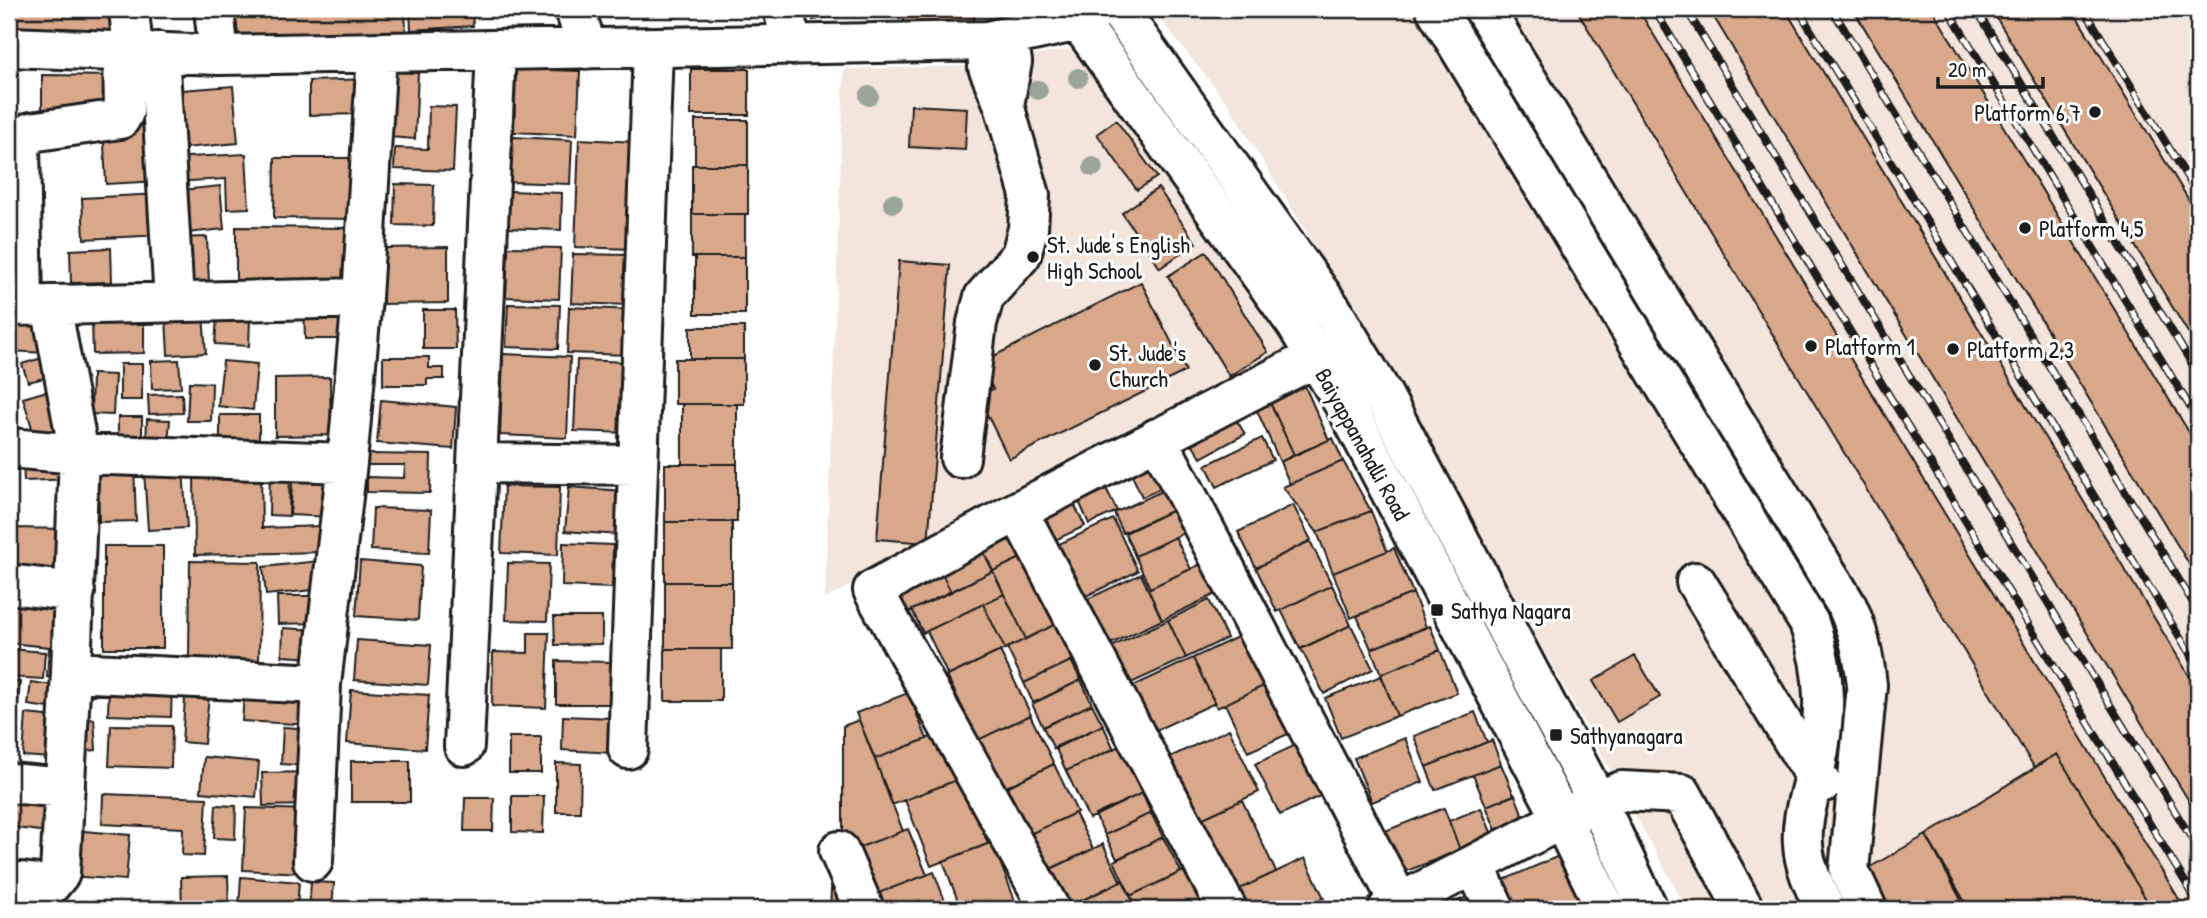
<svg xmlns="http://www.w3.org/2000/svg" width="2207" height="918" font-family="'Patrick Hand',sans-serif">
<rect width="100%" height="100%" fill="#fff"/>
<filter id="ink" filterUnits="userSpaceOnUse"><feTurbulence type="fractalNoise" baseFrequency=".0143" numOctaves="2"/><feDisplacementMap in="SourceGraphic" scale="14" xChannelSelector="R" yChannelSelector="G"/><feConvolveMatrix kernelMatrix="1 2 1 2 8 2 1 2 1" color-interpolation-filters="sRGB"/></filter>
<g filter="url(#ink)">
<path fill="#f4e5dc" d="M1152,9h1046v900h-511l-313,-566 -146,-239z
M1081,47l90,117 116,186 -462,249 19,-530 128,-3z"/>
<path fill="#d9a88b" stroke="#1c1c1c" stroke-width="2" d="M9,9h111l-1,36 -110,-3z
M233,9h172l1,24 -172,7z
M410,9h62l1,17 -62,4z
M811,9h59l-57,11z
M902,9h71l2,12 -69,12z
M1576,9h62l547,900h-33l-95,-155 -23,13z
M1709,9h76l413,681v126z
M1853,9h79l266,438v132z
M1991,9h81l126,206v134z
M516,69l64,2 -3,64 -63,-3z
M691,69h58v46h-58z
M393,72l25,1 -3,66 -25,-2z
M42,75l76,1v34l-76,-1z
M369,79v35l-60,1v-34z
M233,86l5,57 -64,6 -5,-58z
M911,105l56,3 -2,42 -56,-3z
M429,106l27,1 -3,64 -59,-2 1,-21 33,1z
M695,120h53v45h-53z
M1116,120l41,57 -20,13 -40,-56z
M156,122l3,59 -53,3 -3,-59z
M512,137l60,3 -2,44 -60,-2z
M579,139l57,3 -3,107 -58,-2z
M246,154l3,54 -22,1 -1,-30 -55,3 -1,-24z
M275,158h84l-1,61 -84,-1z
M692,165h56v49h-56z
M395,184l39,1 -1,41 -39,-1z
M220,186l4,43 -46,5 -5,-43z
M1158,188l38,55 -36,25 -38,-55z
M508,191l54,2 -1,37 -55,-2z
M160,194l2,41 -78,4 -2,-41z
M692,214h53v43h-53z
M236,227l112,1v54l-112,-1z
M207,237l2,47 -32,2 -2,-48z
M448,247v56l-65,1 -1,-56z
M508,247l53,1 -2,51 -53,-2z
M111,248l1,34 -41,1 -1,-33z
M1206,252l62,100 -39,24 -61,-100z
M573,254l59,1 -2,50 -59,-2z
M695,257h50v57h-50z
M899,261l51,4 -22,278 -51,-4z
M1141,282l45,89 -177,88 -31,-63 15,-7 -13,-26z
M508,304l52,1 -2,44 -52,-2z
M304,307h41l1,32h-41z
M569,307l63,3 -2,45 -63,-2z
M423,310h32l1,39h-33z
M203,315l3,38 -38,2 -2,-37z
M9,316l40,2 -2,35 -38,-2z
M217,317l33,2 -1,27 -34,-2z
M144,319v34l-51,1 -1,-34z
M690,327h54v32h-54z
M503,354l67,3 -3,81 -67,-3z
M9,356h6l1,76h-7z
M383,357h46v11h15v11h-17v6h-44z
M42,358l6,19 -20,5 -6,-18z
M675,359h69v45h-69z
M179,360l2,28 -29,1 -1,-28z
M577,360l53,2 -2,71 -54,-2z
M223,361l34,3 -4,46 -35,-4z
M120,364h22v36h-22z
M92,374l23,1 -2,40 -22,-1z
M330,377l1,58 -56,1v-58z
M189,382l23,1 -1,38h-24z
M1303,382l26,58 -35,15 -26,-57z
M47,391l12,43 -23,7 -13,-43z
M182,394l1,19 -34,1 -1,-19z
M1268,398l26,57 -14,7 -26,-58z
M381,400l75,7 -3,42 -76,-6z
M682,404h55v60h-55z
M1233,414l12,20 -44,24 -12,-20z
M220,415h39v25h-39z
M118,417h24v32h-24z
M147,419l23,1 -2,23 -22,-1z
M1262,438l11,22 -56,27 -11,-22z
M1333,438l10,23 -53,23 -10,-22z
M368,454l63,1 -1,38 -63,-1v-15l37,1 1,-13h-37z
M1158,456l13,28 -29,13 -13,-28z
M75,459l1,20 -52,2 -1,-19z
M1343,461l28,50 -54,21 -34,-45z
M134,463l2,58 -37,1 -1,-58z
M665,464h72v58h-72z
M270,468l20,1 -1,47 -20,-1z
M183,469l4,59 -39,2 -4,-59z
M293,470l40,2 -2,45 -41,-2z
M261,473l1,55 60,-2 1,26 -128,3 -1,-80z
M504,486l56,1 -2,68 -57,-2z
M1105,486l12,25 -28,13 -11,-25z
M1173,486l9,20 -59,27 -9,-20z
M569,487l55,4 -4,44 -55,-4z
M1071,498l14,28 -32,15 -14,-27z
M1293,505l18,35 -55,28 -18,-36z
M1182,506l11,23 -58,27 -10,-23z
M373,508l58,2 -2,43 -58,-3z
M1371,511l16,40 -54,22 -16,-41z
M1113,519l25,52 -56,27 -25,-53z
M665,522h67v60h-67z
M9,528l63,1 -1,46 -62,-1z
M1012,534l11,23 -30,14 -11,-22z
M1175,537l16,32 -41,19 -15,-32z
M1310,541l22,44 -55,27 -21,-44z
M563,543l50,2 -1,43 -50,-2z
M104,546h59v102h-59z
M982,548l11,23 -42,21 -12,-24z
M1394,548l19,45 -62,25 -18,-45z
M1023,557l33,67 -30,15 -33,-68z
M190,561l70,1 -1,101 -70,-1z
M319,561l3,28 -56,6 -3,-28z
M360,561l61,5 -3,54 -62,-4z
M508,563l41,1 -2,57 -41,-1z
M1203,563l15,30 -56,27 -14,-31z
M939,568l12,24 -45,21 -11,-24z
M993,571l11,23 -81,39 -11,-23z
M1141,574l21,46 -60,28 -21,-46z
M665,582h67v67h-67z
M1332,585l19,40 -51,24 -19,-39z
M1413,593l13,34 -55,22 -14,-33z
M9,594l62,6 -7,79 -17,-2 2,-30 -40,-4z
M1004,594l22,45 -21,10 -22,-45z
M277,596h39l1,27 -39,1z
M1209,600l18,38 -41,20 -18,-38z
M983,604l22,45 -57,27 -21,-45z
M554,617h48v27l-47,1z
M1168,620l18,38 -57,26 -18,-37z
M1056,624l17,36 -49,23 -17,-35z
M1351,625l22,44 -49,25 -23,-45z
M1430,626l10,24 -59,24 -10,-25z
M283,628l34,2 -2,28 -33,-2z
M1250,631l24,50 -57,27 -24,-50z
M528,633h21l-3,75 -54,-2 1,-54 35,1z
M357,640l74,5 -3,40 -74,-5z
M9,649l36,3 -2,27 -34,-2z
M665,649h56v52h-56z
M1440,650l17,43 -60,23 -16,-42z
M1000,651l31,64 -53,25 -31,-64z
M1635,656l25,41 -43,25 -24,-41z
M1193,658l22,45 -65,30 -21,-45z
M556,661l59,1 -1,42h-58z
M1071,661l10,19 -48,23 -9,-20z
M1381,676l16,40 -56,22 -16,-40z
M1081,680l11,24 -49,23 -11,-23z
M9,681l11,1 -7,81 -4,-1z
M109,681l63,1 -1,35 -63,-2z
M1274,681l23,49 -49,22 -23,-48z
M31,682l28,4 -3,23 -28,-4z
M186,684l24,2 -6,58 -22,-2z
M245,684l71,5 -2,36 -72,-4z
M351,690l78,5 -4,54 -78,-6z
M908,693l19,46 -52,20 -19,-46z
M1092,704l11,21 -49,24 -11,-22z
M1475,712l12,30 -61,25 -12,-31z
M26,714l30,3 -4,41 -29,-2z
M1030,715l24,49 -52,25 -24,-49z
M563,716l51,2 -1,35 -51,-3z
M94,719l2,31 -17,2 -1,-31z
M859,720l44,111 -56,21 -4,-10v-116z
M111,725l61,1 -1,42 -62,-2z
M1103,725l11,24 -48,22 -11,-24z
M283,727l30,2 -3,37 -29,-2z
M1229,729l30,63 -60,28 -29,-63z
M941,733l18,46 -67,26 -17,-46z
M509,737h32v36h-32z
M1405,738l18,44 -51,20 -18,-44z
M1492,740l9,24 -66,26 -9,-23z
M1300,743l24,51 -44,21 -25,-51z
M1119,746l23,47 -53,26 -23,-48z
M2057,754l95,155h-186l-40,-74z
M204,757l55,5 -3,35 -55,-5z
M351,761h59v41h-59z
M556,763l25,1 -1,48h-24z
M1054,764l23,48 -47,22 -23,-47z
M1501,764l13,31 -28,11 -13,-31z
M310,772v33l-47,1 -1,-33z
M962,778l26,66 -57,22 -26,-66z
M9,789l51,6 -5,38 -46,-6z
M1142,793l9,20 -46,22 -10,-20z
M103,794l104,4 -3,58 -22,-1 1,-27 -81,-4z
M1515,795l12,31 -28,11 -13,-31z
M512,796h32l-1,37 -31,-1z
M465,798h29l-1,33h-29z
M1242,800l34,72 -43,20 -34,-72z
M216,805l20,1 -1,33 -21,-1z
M246,808l63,2 -4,63 -62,-3z
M1444,808l16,42 -58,23 -17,-42z
M1481,808l12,29 -33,13 -11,-29z
M1075,813l18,36 -46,22 -17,-37z
M1151,813l12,24 -46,22 -12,-24z
M908,829l19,46 -62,23 -18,-46z
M72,830l58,5 -4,45 -58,-4z
M1926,835l43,74h-144l-7,-12z
M1163,837l18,35 -51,24 -16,-35z
M992,842l26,66 -57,1 -18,-48z
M1103,844l18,38 -55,26 -18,-38z
M1561,855l23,54h-73l-12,-27z
M1305,858l19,40 -23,11h-60l-8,-17z
M1190,868l20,41h-73l-7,-13z
M934,872l14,37h-69l-6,-14z
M832,873l23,36h-25z
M228,876l1,33h-47l-1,-32z
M241,877l58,5 -2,27h-58z
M1123,880l12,24 -11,5h-58v-1z
M311,882l23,1 -2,26h-23z
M11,884l22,1 -1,24h-23z
M1467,897l5,12h-33z"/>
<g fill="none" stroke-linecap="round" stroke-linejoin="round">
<defs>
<path id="minor" d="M129,9l4,42
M214,9l5,46
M575,9l12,40
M783,9l9,36
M1070,9l226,315 54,90 212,405 44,90
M1118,9l214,301 52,87 213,404 51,108
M1436,9l373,614c19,54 17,98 5,152 -5,23 -13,45 -11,69 1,23 12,44 22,65
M1484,9l363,597c12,26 17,51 20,79l-18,185 18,39
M987,41l1,26 16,38 8,-43 -4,-25
M9,47l210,8 768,-14 92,-20 17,-12
M159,52l15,249
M23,304l-3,-158 11,-14 89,-13 4,-7 -1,-61
M9,306l353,-8
M1157,438l243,466
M9,448l70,6 268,9
M960,458l17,-135 7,-26 37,-42 7,-26 2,-34 -26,-90
M477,463l161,2
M1018,511l209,398
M1696,582l118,193 8,8
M9,584l66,8
M71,672l250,12
M464,746l32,-695
M628,749l25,-701
M9,783l56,5
M839,851l25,58
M313,861l8,-177 26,-221 15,-165 15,-245
M1475,866l20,43
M9,881l38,4 4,-1 9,-11 11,-201 8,-218 -28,-149
M1050,909l-177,-319 145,-79 298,-154
M1388,909l209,-108 25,-10 60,3 62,115"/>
</defs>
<use href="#minor" stroke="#1c1c1c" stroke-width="44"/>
<use href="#minor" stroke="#fff" stroke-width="38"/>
<defs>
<path id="rail" d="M1654,9l544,894
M1686,9l512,840
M1798,9l400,658
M1832,9l366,602
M1948,9l250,411
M1976,9l222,365
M2084,9l114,186"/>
</defs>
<use href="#rail" stroke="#1c1c1c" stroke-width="8"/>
<use href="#rail" stroke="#fff" stroke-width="5" stroke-dasharray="16" stroke-linecap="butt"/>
</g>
<g fill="#9ba499">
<circle cx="1078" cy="78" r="10"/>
<circle cx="1038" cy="90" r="10"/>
<circle cx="869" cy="96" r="10"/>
<circle cx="1093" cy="167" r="10"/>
<circle cx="893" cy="203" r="10"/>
</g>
</g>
<g fill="#1c1c1c" stroke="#fff" stroke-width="2.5">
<circle cx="2095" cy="112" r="7"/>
<circle cx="2025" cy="228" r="7"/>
<circle cx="1033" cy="257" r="7"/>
<circle cx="1811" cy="346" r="7"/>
<circle cx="1953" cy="349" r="7"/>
<circle cx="1095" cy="365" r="7"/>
<rect x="1430" y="603" width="14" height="14" rx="3.5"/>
<rect x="1549" y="728" width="14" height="14" rx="3.5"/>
</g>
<g text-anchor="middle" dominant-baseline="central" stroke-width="6" stroke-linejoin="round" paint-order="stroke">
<g font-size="23" fill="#1c1c1c" stroke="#fff" text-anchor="start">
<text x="2081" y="112" text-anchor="end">Platform 6,7</text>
<text x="2039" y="228">Platform 4,5</text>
<text x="1047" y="244">St. Jude's English<tspan x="1047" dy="26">High School</tspan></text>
<text x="1825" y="346">Platform 1</text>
<text x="1967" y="349">Platform 2,3</text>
<text x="1109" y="352">St. Jude's<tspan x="1109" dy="26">Church</tspan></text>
<text x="1451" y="610">Sathya Nagara</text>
<text x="1570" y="735">Sathyanagara</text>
</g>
<g font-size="23" fill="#1c1c1c" stroke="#fff">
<text transform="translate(1363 444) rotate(61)">Baiyappanahalli Road</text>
</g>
</g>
<rect width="2207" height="918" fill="none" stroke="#fff" stroke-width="35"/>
<rect x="18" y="18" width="2172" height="883" fill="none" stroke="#1c1c1c" stroke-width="2.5" filter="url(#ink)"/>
<path d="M1938 77v10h105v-10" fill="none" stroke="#1c1c1c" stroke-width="3.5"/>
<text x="1948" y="77" font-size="21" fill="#1c1c1c" stroke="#ffffff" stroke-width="5" paint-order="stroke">20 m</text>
</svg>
